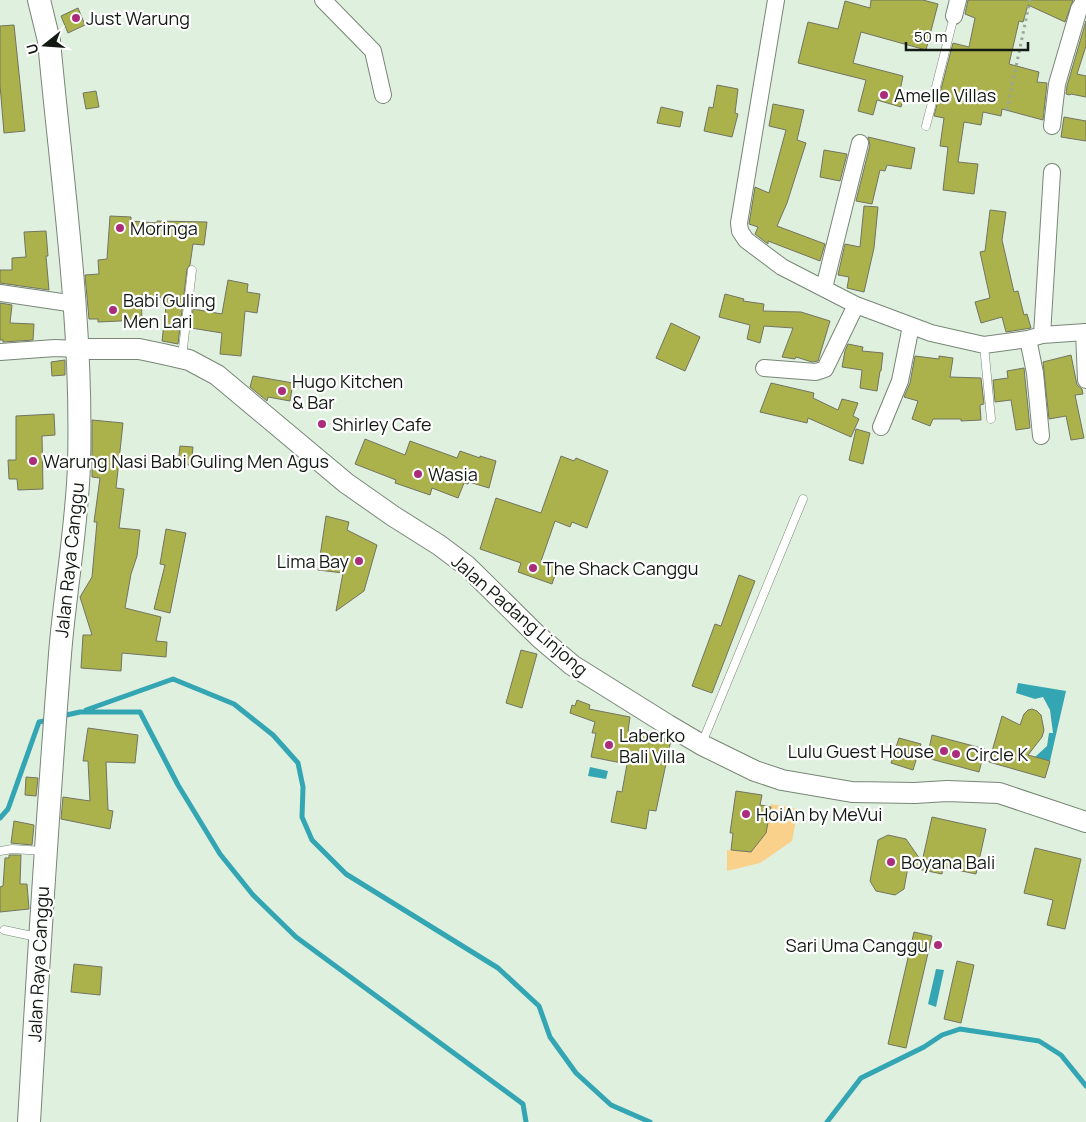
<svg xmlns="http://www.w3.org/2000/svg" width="1086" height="1122" font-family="Manrope,sans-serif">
<rect width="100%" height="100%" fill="#dff0de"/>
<path fill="#f9d18a" d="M771,804l27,5 -6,32 -32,22 -33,8v-21l24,2 15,-19z"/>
<path fill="#34a6b3" d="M1018,683l48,8 -16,70 -15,-4 12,-11 2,-13h4l-3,-23 -7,-13 -8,2 -19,-6z
M590,767l18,4 -2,8 -18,-3z
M936,969l8,1 -8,37 -8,-3z"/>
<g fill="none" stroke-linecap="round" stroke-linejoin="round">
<path stroke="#34a6b3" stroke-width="5" d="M86,710l87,-31 61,25 39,31 25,28 5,24 -1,30 10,23 34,34 152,94 41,38 11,31 26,36 35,32 39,17
M62,716l18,-4h60l38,73 42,69 33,41 43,42 227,167 3,18
M0,818l8,-9 31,-87 10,-2
M827,1122l34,-44 63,-31 18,-12 18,-6 79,12 22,14 25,31"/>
</g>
<path fill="#abb24c" stroke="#727461" d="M871,0h52l15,4 -12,46 -65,-18 -8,31 50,13 -3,15 5,2 -4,14 -24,-7 -4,15 -15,-4 8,-31 -68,-17 10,-41 30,7 7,-28 25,7z
M968,0h105l-8,22 -37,-17 -5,17 -4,-1 -10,43 30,8 -2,10 10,1 -4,37 -41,-11 -1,7 -18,-4 -2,13 -17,-3 -6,40 20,2 -4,30 -31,-4 5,-43 -8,-1 4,-28 -10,-2 19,-73 16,4 6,-29 -10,-4z
M78,8l7,17 -17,8 -7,-17z
M1086,21v25l-9,28 9,2v21l-15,-3 -1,1 -4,-1 1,-8z
M14,25l11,106 -21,2 -4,-48v-59z
M717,85l21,4 -3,24 3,1 -6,23 -28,-6 5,-24 4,1z
M96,91l3,16 -13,2 -3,-16z
M773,104l31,6 -7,30 9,3 -19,60 -10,23 48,18 -5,17 -52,-20v3l-13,-10 3,-7 -9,-3 6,-37 14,6 17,-63 -17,-4z
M661,107l22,5 -3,15 -23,-4z
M1064,117l22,4v20l-25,-4z
M868,137l47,11 -4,21 -24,-4 -2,6 -5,-1 -8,34 -16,-3 14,-56z
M824,150l23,4 -7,27 -20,-4z
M864,206l14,1 -4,41 -10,44 -17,-4 2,-11 -11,-2 7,-31 15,3z
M990,210l16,2 -4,28 12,52 4,-1 6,24 3,-1 4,14 -25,4 -4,-15 -21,6 -6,-21 15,-4 -10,-46 5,-1z
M110,216l21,1v4l26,2v-2l50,1 -3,23 -11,-1 -3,21 -3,4 -9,75 -16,-3 5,-43 -26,-3 1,25 -44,2v-3h-9l-4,-44 14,-1 -1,-14 9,-1z
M46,231l2,25h-2l3,34 -49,-7v-13h12v-12l14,-1 -2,-25z
M228,280l20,4 -1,8 13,2 -3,19 -12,-2 -4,45 -21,-2 2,-21 -31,-5 2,-19 29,5z
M725,294l19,5 -1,2 21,3 -1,7 38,1 29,9 -12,40 -6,1 -16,-5 -1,2 -13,-2 11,-29 -29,-2 -4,17 -13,-4 3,-14 -31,-8z
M0,303l12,2 -2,18 24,1 -1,16 -30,2v-2h-3z
M671,323l29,14 -15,34 -29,-13z
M848,344l15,3 -1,4 21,2 -2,18h-1l-3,20 -17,-3 2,-18 -20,-3 3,-16z
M1071,355l6,30 5,4 1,5 -8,1 9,43 -13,2 -5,-24 -17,3 -6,-57z
M915,356l24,3v-3l14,2 -3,19 31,1 3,26 -4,1 1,15 -20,1v-2h-28l-3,7 -18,-7 6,-18 -14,-4 6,-14z
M65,360v15l-13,1 -1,-14z
M1024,368l6,60 -14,2 -5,-30 -16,2 -2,-22 15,-2 -1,-7z
M253,376l40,7 -3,18 -22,-4 -1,4 -17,-14z
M771,383l43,10 -1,5 25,12 4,-11 16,4 -5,13 6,3 -8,18 -43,-19 -1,5 -47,-11z
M54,414l1,21 -13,1 1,53 -25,1 -1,-11h-8l-1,-19h8v-44z
M92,420l31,3 -7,65 8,1 -5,39 21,2 -3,26 -6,18 -6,34 36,9 -5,24 11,1 -1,15 -44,-4 -1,18 -40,-3 2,-33h9l-12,-38 12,-20 5,-55h-3l6,-44 -8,-1z
M856,429l14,4 -7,31 -14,-4z
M365,439l40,16 5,-14 47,17 3,-7 20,7v-2l16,5 -7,27 -20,-6 -1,2 -4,-1 -6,15 -26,-10 -2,7 -35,-12 1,-3 -41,-16z
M180,446l13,1 -2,18 -13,-1z
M561,456l13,5 2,-3 32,13 -21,57 -15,-6 -2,5 -15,-6 -14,40 17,6 -6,17 -34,-12 3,-9 -41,-14 16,-51 45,15z
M326,516l23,6 -2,8 30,15 -13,46 -28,20 7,-38 -25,-3z
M166,529l20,4 -16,80 -16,-4 11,-44 -5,-1z
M739,575l16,6 -43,112 -20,-7 23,-62 6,2z
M521,650l16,4 -15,54 -16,-5z
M577,700l13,5 -1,4 41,8 -2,14 43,9 -15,71 -7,-1 -3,19 -35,-7 6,-31 5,1 5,-28 -36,-7 5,-24h-4l3,-11 -25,-9 2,-8 3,1z
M1032,709l5,2 4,4 3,15 -2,7 -14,18 22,6 -5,17 -56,-16 13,-46 18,9 4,-11 4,-4z
M88,728l50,7 -3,28 -29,-1 2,48 5,1 -3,18 -49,-10 2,-22 27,4 -2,-40h-5z
M932,735l53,14 -6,23 -52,-14z
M899,738l22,6 -8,26 -22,-7z
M26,777l12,1 -2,18 -11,-1z
M736,791l26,4 -2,10 11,2 -5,26 -15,19 -20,-2 2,-17h-3z
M932,817l54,12 -10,45 -33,-7 -1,7 -34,-7 -4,22 -9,6 -19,-4 -6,-10 8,-41 10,-5 18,4 16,23z
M14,821l20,4 -2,20 -21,-2z
M1035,848l46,11 -16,70 -18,-4 6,-25 -29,-7z
M9,855h12l-1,29h7l2,25 -29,3v-25l3,-1 2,-28h4z
M914,932l18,4 -26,112 -18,-4z
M957,961l17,4 -13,58 -17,-4z
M74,964l28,3 -2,28 -29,-3z"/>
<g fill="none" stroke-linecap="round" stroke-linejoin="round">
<defs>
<path id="service" d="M926,126l28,-110
M984,345l7,74
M182,357l10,-87
M702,743l101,-244
M0,851l12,-2 32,2
M4,930l33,7"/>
<path id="minor" d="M323,0l50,51 10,44
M776,0l-37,223 1,8 6,9 36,27 74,38 75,28 53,12 44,-6 14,-4 44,-3
M954,16l4,-16
M1052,126l5,-42 22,-75 6,-9
M824,288l36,-145
M0,293l75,11
M1084,332l2,48
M1042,335l10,-163
M1028,339l7,34 6,63
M0,352l55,-4 23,1
M764,368l52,4 9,-3 31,-64
M881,427l19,-46 11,-55"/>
<path id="tertiary" d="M78,349h61l24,5 26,6 28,15 129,108 47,33 46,29 28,21 72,71 33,28 96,60 34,20 53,26 27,9 70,12 63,1 32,-2 52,2 87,29"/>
<path id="secondary" d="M29,1122c9,-156 19,-312 31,-468 5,-63 17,-126 19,-190 4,-141 -17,-282 -30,-423l-10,-41"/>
</defs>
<use href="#service" stroke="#778676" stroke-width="9"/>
<use href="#minor" stroke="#778676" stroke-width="18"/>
<use href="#tertiary" stroke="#778676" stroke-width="22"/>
<use href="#secondary" stroke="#778676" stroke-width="24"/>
<path stroke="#99a698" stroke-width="3" stroke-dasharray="2.5 4" stroke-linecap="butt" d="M1007,110l23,-110"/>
<use href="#service" stroke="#fff" stroke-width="8"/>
<use href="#minor" stroke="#fff" stroke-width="16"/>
<use href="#tertiary" stroke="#fff" stroke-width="20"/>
<use href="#secondary" stroke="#fff" stroke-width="22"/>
</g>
<g fill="#ab2c7b" stroke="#fff" stroke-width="2">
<circle cx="76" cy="18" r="5"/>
<circle cx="884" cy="95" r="5"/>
<circle cx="120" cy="228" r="5"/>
<circle cx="113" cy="310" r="5"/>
<circle cx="282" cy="391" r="5"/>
<circle cx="322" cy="424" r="5"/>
<circle cx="33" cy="461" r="5"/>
<circle cx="418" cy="474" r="5"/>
<circle cx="359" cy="561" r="5"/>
<circle cx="533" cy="568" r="5"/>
<circle cx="609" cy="745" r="5"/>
<circle cx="944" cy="751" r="5"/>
<circle cx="956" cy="754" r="5"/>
<circle cx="746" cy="814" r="5"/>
<circle cx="891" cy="862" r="5"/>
<circle cx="938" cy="945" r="5"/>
</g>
<g text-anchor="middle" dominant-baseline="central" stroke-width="4.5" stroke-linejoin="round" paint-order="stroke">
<g font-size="18" fill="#131913" stroke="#fff" text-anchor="start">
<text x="86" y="18">Just Warung</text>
<text x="894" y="95">Amelle Villas</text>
<text x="130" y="228">Moringa</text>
<text x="123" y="300">Babi Guling<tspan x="123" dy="21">Men Lari</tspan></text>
<text x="292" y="381">Hugo Kitchen<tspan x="292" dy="21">&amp; Bar</tspan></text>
<text x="332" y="424">Shirley Cafe</text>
<text x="43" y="461">Warung Nasi Babi Guling Men Agus</text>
<text x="428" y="474">Wasia</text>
<text x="349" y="561" text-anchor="end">Lima Bay</text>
<text x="543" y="568">The Shack Canggu</text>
<text x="619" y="735">Laberko<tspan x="619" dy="21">Bali Villa</tspan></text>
<text x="934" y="751" text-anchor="end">Lulu Guest House</text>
<text x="966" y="754">Circle K</text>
<text x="756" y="814">HoiAn by MeVui</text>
<text x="901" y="862">Boyana Bali</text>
<text x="928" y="945" text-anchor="end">Sari Uma Canggu</text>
</g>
<g font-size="18" fill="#131913" stroke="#fff">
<text transform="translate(69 560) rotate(-84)">Jalan Raya Canggu</text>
<text transform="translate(520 615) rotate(41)">Jalan Padang Linjong</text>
<text transform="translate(38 964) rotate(-87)">Jalan Raya Canggu</text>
</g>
</g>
<g transform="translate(45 45) rotate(253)" stroke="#ffffff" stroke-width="4" paint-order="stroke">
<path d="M0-4L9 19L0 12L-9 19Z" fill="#131913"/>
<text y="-8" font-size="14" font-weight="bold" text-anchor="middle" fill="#131913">U</text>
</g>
<path d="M906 42v8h122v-8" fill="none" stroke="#131913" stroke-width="2.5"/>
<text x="914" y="42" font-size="15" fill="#131913" stroke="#ffffff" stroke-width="4" paint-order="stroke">50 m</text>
</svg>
